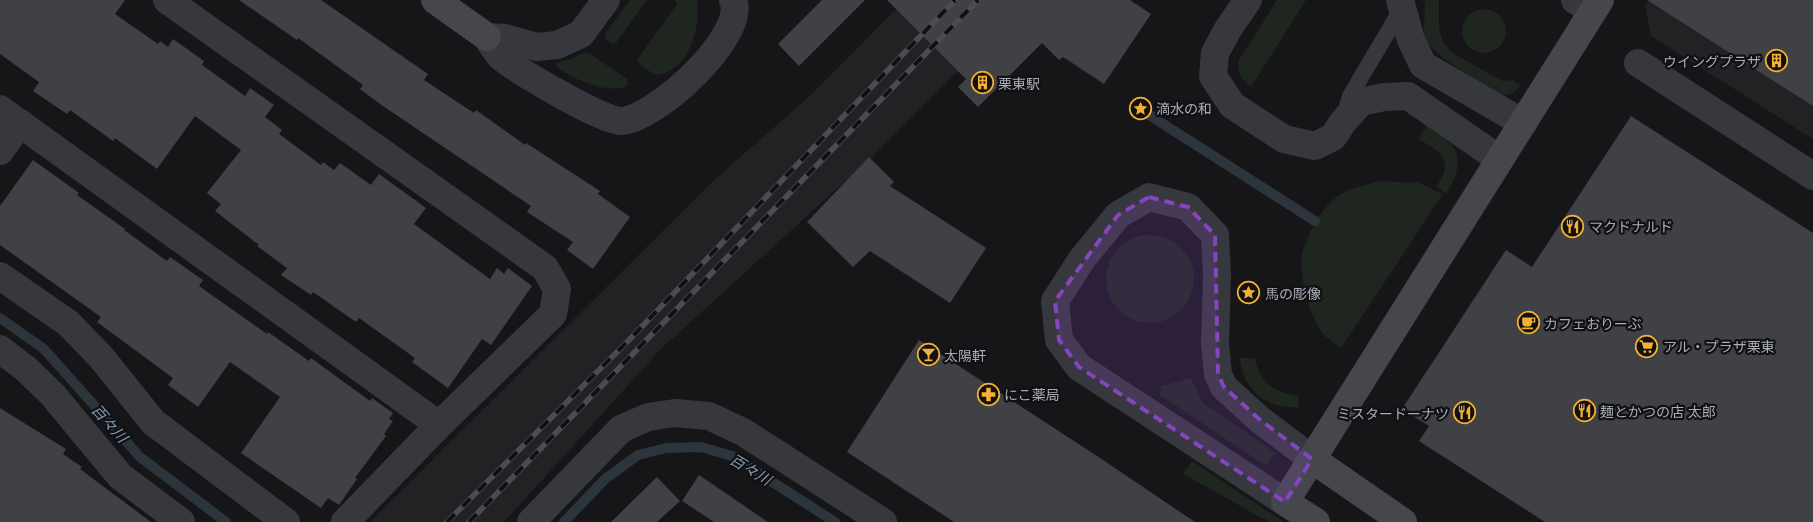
<svg xmlns="http://www.w3.org/2000/svg" width="1813" height="522" font-family="'Noto Sans','Noto Sans JP',sans-serif">
<rect width="100%" height="100%" fill="#161618"/>
<path fill="#222225" d="M905,0h124l-156,156 -212,193 -157,173h-134l343,-341 97,-85z
M1650,0h163v139l-162,-103 -6,-29z"/>
<path fill="#1e261f" d="M630,0h17l-31,43 -4,1 -6,-4 -1,-6z
M675,0h22c4,28 -8,72 -42,75l-17,-12 -1,-3 40,-56z
M1277,0h29l-55,87c-10,-8 -15,-14 -12,-27z
M1425,0h14v29l4,13 8,10 51,29 11,-1 7,6 -7,7 -14,3 -56,-38 -15,-14 -4,-7z
M1462 31a22 22 0 1 1 44 0a22 22 0 1 1-44 0Z
M583,53h6l38,26 1,7c-18,9 -58,-7 -72,-20l1,-4 12,-2z
M1427,126c8,6 18,12 25,19 12,14 3,36 -6,48l-10,-6c19,-27 6,-35 -18,-48z
M1381,181l38,2 24,11 -102,154c-6,-5 -14,-9 -18,-14 -14,-18 -26,-63 -20,-84 6,-18 16,-37 29,-49 13,-13 32,-16 49,-20z
M1106 279a44 44 0 1 1 88 0a44 44 0 1 1-88 0Z
M1240,358h15c5,26 19,34 43,38l1,11c-31,3 -57,-17 -59,-49z
M1191,378l11,24 74,51 -10,13 -106,-71 1,-9z
M1192,461l92,61h-15l-86,-48z"/>
<g fill="none" stroke-linecap="round" stroke-linejoin="round">
<path stroke="#2c353c" stroke-width="10" d="M1146,113l169,108
M0,318l44,31 96,108 86,65
M564,522l41,-43 33,-24 28,-7 35,-1 31,9 103,66"/>
</g>
<path fill="#404145" d="M0,0h125l-10,14 43,30 2,-3 8,6 5,-8 31,22 -2,4 43,31 5,-8 24,17 -9,12 17,13 -3,4 42,31 2,-3 11,8 6,-7 31,22 8,-11 47,34 -12,16 76,55 7,-11 7,6 4,-6 24,18 -41,59 -9,-6 -34,49 -36,-26 3,-4 -56,-40 -3,4 -43,-30 -2,3 -30,-20 6,-7 -30,-22 2,-1 -44,-34 6,-7 -14,-11 34,-43 -46,-34 -38,53 -42,-31 -2,3 -43,-31 -3,4 -34,-23 6,-9 -39,-28z
M239,0h82l107,74 -4,6 50,33 2,-3 49,35 1,-2 74,48 -2,3 32,23 -37,52 -26,-19 6,-8 -46,-30 4,-6 -151,-102 -20,-15 3,-4 -65,-47 -1,2z
M822,0h43l-66,66 -21,-22z
M887,0h243l21,14 -47,70 -41,-27 -4,3 -17,-17 -64,64 -20,-20 8,-8z
M1647,0h166v106z
M1631,116l182,117v289h-268l-126,-81 10,-15 -27,-17 104,-159 26,17z
M869,157l25,25 -4,4 96,62 -36,55 -80,-52 -17,16 -46,-45z
M33,160l46,33 -2,2 48,34 -1,1 43,31 3,-4 33,23 -4,6 68,48 1,-2 41,29 2,-3 59,43 2,-3 21,15 -4,6 4,2 -9,13 2,2 -31,42 2,1 -18,26 -11,-7 -7,10 -80,-55 39,-56 -50,-35 -32,45 -30,-22 5,-7 -76,-56 4,-5 -101,-72v-39z
M919,340l175,114 101,68h-241l-107,-70z
M0,408l66,41 -3,5 19,13 -2,2 71,53h-151z
M699,475l69,47h-54l-32,-21z
M657,477l23,24 -23,21h-46z"/>
<g fill="none" stroke-linecap="round" stroke-linejoin="round">
<path stroke="#37383d" stroke-width="16" d="M1345,113l5,-17 52,-88"/>
<path stroke="#37383d" stroke-width="28" d="M167,0l378,268 12,21 -4,25 -114,111 -94,97
M1248,0l-20,29 -13,24 -2,23 19,29 52,34 31,7 18,-9 10,-15 18,-20 23,-5 24,-1 91,63
M1400,0l11,40 12,25 100,58
M1575,0l17,11
M487,37c4,6 8,14 13,19 16,14 102,65 121,65 34,-1 127,-86 112,-121
M487,37l18,1 32,9 20,-2 24,-11 25,-34
M1638,63l175,113
M0,109l439,316
M0,151l20,-28
M0,276l68,47 33,34 52,65 133,100
M0,349l26,20 26,25 68,82 61,46
M1285,502l-206,-135 -20,-27 -4,-39 27,-42 36,-44 31,-18 39,10 27,28 2,39 -2,70 3,30 6,13 35,32 53,40
M531,522l90,-93 27,-12 27,-4 34,3 34,16 140,90"/>
<path stroke="#45474d" stroke-width="28" d="M435,0l52,37
M1312,459l91,63
M1316,522l-31,-20 315,-502"/>
<defs>
<path id="rail" d="M447,522l183,-183 325,-339
M469,522l509,-522"/>
</defs>
<use href="#rail" stroke="#4a4c52" stroke-width="5.5"/>
<use href="#rail" stroke="#111113" stroke-width="4" stroke-dasharray="11" stroke-linecap="butt"/>
</g>
<path fill="#8446be" fill-opacity="0.2" stroke="#8446be" stroke-width="4" stroke-dasharray="10 6" stroke-linejoin="round" d="M1149,197l39,10 27,28 3,139 6,13 35,32 53,40 -27,43 -206,-135 -20,-27 -4,-39 63,-86z"/>
<defs>
<symbol id="building-ring" viewBox="-11 -11 22 22"><circle r="9.5" fill="#111113" stroke="#f2b134" stroke-width="1.5"/><path d="M-4-6H4V6H1V3H-1V6H-4ZM-2.5-4.3h1.7v1.8h-1.7ZM.8-4.3h1.7v1.8H.8ZM-2.5-1h1.7V.8h-1.7ZM.8-1h1.7V.8H.8Z" fill="#f2b134"/></symbol>
<symbol id="sight-ring" viewBox="-11 -11 22 22"><circle r="9.5" fill="#111113" stroke="#f2b134" stroke-width="1.5"/><path d="M0-6L1.8-2.2L6-1.7L2.9 1.2L3.7 5.4L0 3.3L-3.7 5.4L-2.9 1.2L-6-1.7L-1.8-2.2Z" fill="#f2b134"/></symbol>
<symbol id="restaurant-ring" viewBox="-11 -11 22 22"><circle r="9.5" fill="#111113" stroke="#f2b134" stroke-width="1.5"/><path d="M-5-6h1v4h1v-4h1v4h1v-4h1v5L-1.5 .5V6h-2V.5L-5-1ZM5-6V6H3V1.5H1.5Q1.5-4 5-6Z" fill="#f2b134"/></symbol>
<symbol id="cafe-ring" viewBox="-11 -11 22 22"><circle r="9.5" fill="#111113" stroke="#f2b134" stroke-width="1.5"/><path d="M-5.5-4.5H6V0H3Q3 3.5 0 3.5H-2.5Q-5.5 3.5-5.5 0ZM3-3.2v2h1.7v-2ZM-6 4.5H4V6H-6Z" fill="#f2b134"/></symbol>
<symbol id="supermarket-ring" viewBox="-11 -11 22 22"><circle r="9.5" fill="#111113" stroke="#f2b134" stroke-width="1.5"/><path d="M-6-5.5h2.5l.6 2H6L4.5 2H-2.5L-4.4-4H-6ZM-1.5 3.2a1.3 1.3 0 1 0 .1 0ZM3 3.2a1.3 1.3 0 1 0 .1 0Z" fill="#f2b134"/></symbol>
<symbol id="bar-ring" viewBox="-11 -11 22 22"><circle r="9.5" fill="#111113" stroke="#f2b134" stroke-width="1.5"/><path d="M-6-5H6L.8 .8V4.5H3.5V6h-7V4.5H-.8V.8Z" fill="#f2b134"/></symbol>
<symbol id="pharmacy-ring" viewBox="-11 -11 22 22"><circle r="9.5" fill="#111113" stroke="#f2b134" stroke-width="1.5"/><path d="M-2-6h4v4h4v4h-4v4h-4v-4h-4v-4h4Z" fill="#f2b134"/></symbol>
</defs>
<g fill-rule="evenodd">
<use href="#building-ring" x="1764" y="48" width="25" height="25"/>
<use href="#building-ring" x="970" y="70" width="25" height="25"/>
<use href="#sight-ring" x="1128" y="96" width="25" height="25"/>
<use href="#restaurant-ring" x="1560" y="214" width="25" height="25"/>
<use href="#sight-ring" x="1236" y="280" width="25" height="25"/>
<use href="#cafe-ring" x="1516" y="310" width="25" height="25"/>
<use href="#supermarket-ring" x="1634" y="334" width="25" height="25"/>
<use href="#bar-ring" x="916" y="342" width="25" height="25"/>
<use href="#pharmacy-ring" x="976" y="382" width="25" height="25"/>
<use href="#restaurant-ring" x="1572" y="398" width="25" height="25"/>
<use href="#restaurant-ring" x="1452" y="400" width="25" height="25"/>
</g>
<g text-anchor="middle" dominant-baseline="central" stroke-width="4.5" stroke-linejoin="round" paint-order="stroke">
<g font-size="14" fill="#a8adb8" stroke="#111113" text-anchor="start">
<text x="1761" y="61" text-anchor="end">ウイングプラザ</text>
<text x="998" y="83">栗東駅</text>
<text x="1156" y="108">滴水の和</text>
<text x="1589" y="226">マクドナルド</text>
<text x="1265" y="293">馬の彫像</text>
<text x="1544" y="323">カフェおりーぶ</text>
<text x="1663" y="346">アル・プラザ栗東</text>
<text x="944" y="355">太陽軒</text>
<text x="1004" y="394">にこ薬局</text>
<text x="1600" y="411">麺とかつの店 太郎</text>
<text x="1449" y="413" text-anchor="end">ミスタードーナツ</text>
</g>
<g font-size="15" font-style="italic" fill="#7f9bb3" stroke="#111113">
<text transform="translate(110 423) rotate(48)">百々川</text>
<text transform="translate(751 469) rotate(31)">百々川</text>
</g>
</g>
</svg>
